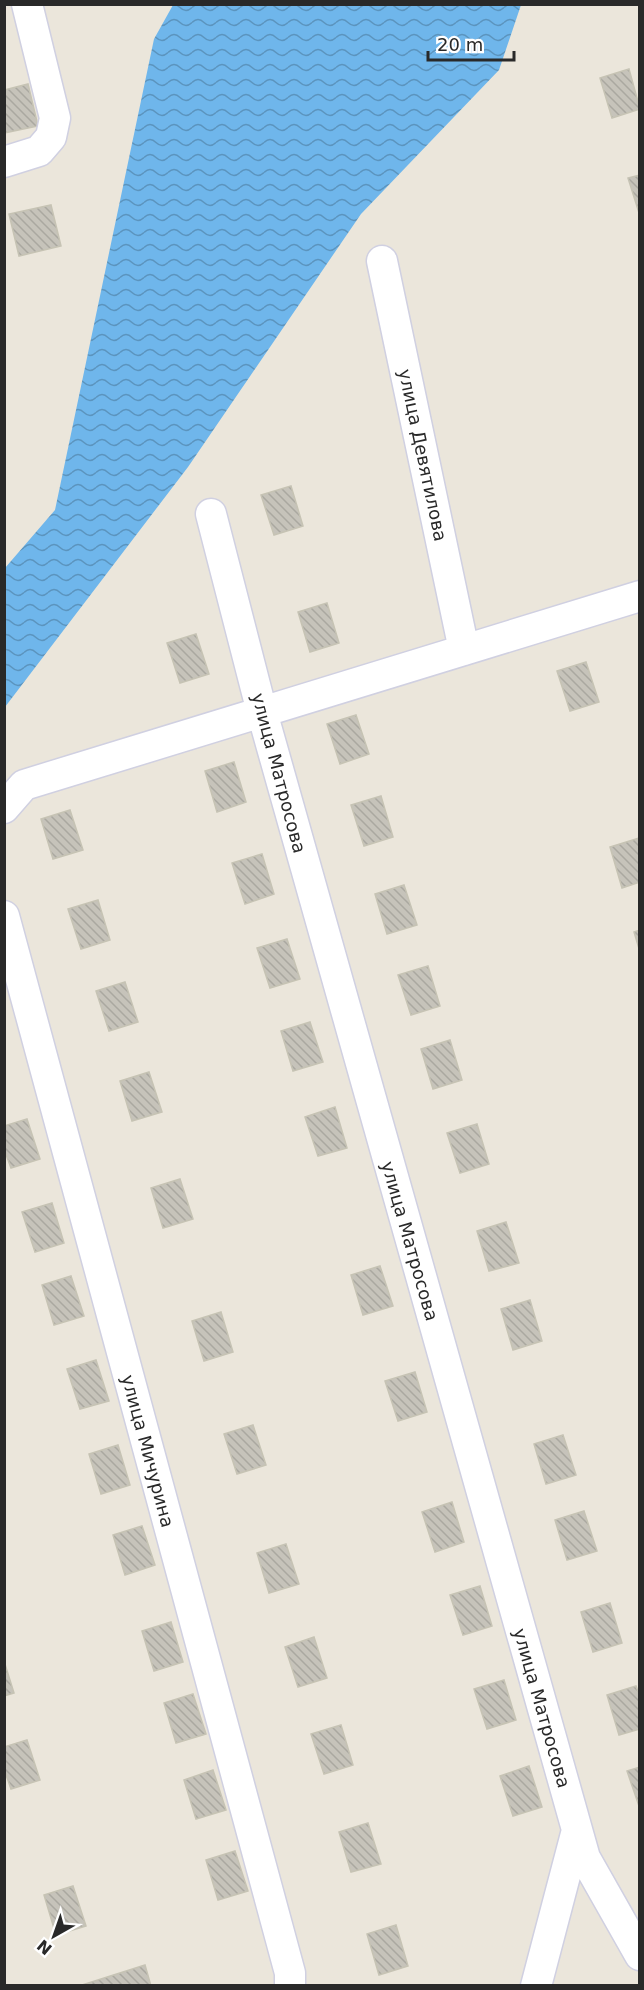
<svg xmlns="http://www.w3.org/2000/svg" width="644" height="1990" font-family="'DejaVu Sans',sans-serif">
<defs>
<pattern id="water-waves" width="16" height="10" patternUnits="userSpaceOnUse" patternTransform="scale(1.5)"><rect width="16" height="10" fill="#6fb6eb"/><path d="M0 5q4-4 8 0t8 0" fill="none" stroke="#5b94be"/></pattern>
<pattern id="building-back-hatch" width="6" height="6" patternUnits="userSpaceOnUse" patternTransform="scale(1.5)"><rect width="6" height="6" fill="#c6c3ba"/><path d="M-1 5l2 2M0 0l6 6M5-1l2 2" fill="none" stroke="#aaa8a0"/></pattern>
</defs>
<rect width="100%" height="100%" fill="#ebe6db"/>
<path fill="url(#water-waves)" d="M173,5h348l-22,65 -138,144 -173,253 -183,240v-139l50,-58 99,-471z"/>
<path fill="url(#building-back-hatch)" stroke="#c6c3b4" stroke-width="1.5" d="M629,69l11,40 -28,9 -12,-40z
M28,84l10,42 -34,7v-43z
M640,175v41l-12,-38z
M51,205l10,41 -42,10 -10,-42z
M291,486l12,40 -29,9 -13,-40z
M327,603l12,40 -29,9 -12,-40z
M196,634l13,40 -29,9 -13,-40z
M586,662l13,40 -29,9 -13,-40z
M356,715l13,39 -29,10 -13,-40z
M234,762l12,40 -29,10 -12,-41z
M381,796l12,41 -29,9 -13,-41z
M70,810l13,40 -30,9 -12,-40z
M639,838l1,44 -18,6 -12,-41z
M262,854l12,40 -29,10 -13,-41z
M404,885l13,40 -30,9 -12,-40z
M98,900l12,40 -29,9 -13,-40z
M640,930v22l-6,-20z
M287,939l13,40 -30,9 -13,-40z
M428,966l12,40 -29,9 -13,-40z
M125,982l13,40 -29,9 -13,-40z
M310,1022l13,40 -30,9 -12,-40z
M450,1040l12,40 -29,9 -12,-40z
M149,1072l13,40 -30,9 -12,-40z
M335,1107l12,41 -29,8 -13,-39z
M27,1119l13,40 -29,9 -7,-19v-23z
M477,1124l12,40 -29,9 -13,-40z
M180,1179l13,40 -30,9 -12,-40z
M52,1203l12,40 -29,9 -13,-40z
M506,1222l13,41 -30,8 -12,-40z
M380,1266l13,40 -30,9 -12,-40z
M71,1276l13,40 -30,9 -12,-40z
M530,1300l12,41 -29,9 -12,-41z
M221,1312l12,40 -29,9 -12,-40z
M96,1360l13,41 -29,8 -13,-40z
M415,1372l12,40 -29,9 -13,-40z
M253,1425l13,40 -29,9 -13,-40z
M563,1435l13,40 -30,9 -12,-40z
M118,1445l12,40 -29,9 -12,-40z
M452,1502l12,40 -29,10 -13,-40z
M584,1511l13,40 -30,9 -12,-40z
M142,1526l13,39 -30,10 -12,-40z
M286,1544l13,40 -30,9 -12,-40z
M480,1586l12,40 -29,9 -13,-40z
M610,1603l12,40 -29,9 -12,-40z
M171,1622l12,40 -29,9 -12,-40z
M314,1637l13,41 -29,9 -13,-40z
M4,1661l10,32 -10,3z
M504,1680l12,40 -29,9 -13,-40z
M636,1686l4,11v32l-21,6 -12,-40z
M193,1694l13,40 -30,9 -12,-40z
M341,1725l12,40 -29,9 -13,-40z
M27,1740l13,40 -29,9 -7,-20v-22z
M529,1766l13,41 -29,9 -13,-40z
M640,1767v42l-13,-38z
M213,1770l13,40 -30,9 -12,-39z
M368,1823l13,41 -30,8 -12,-40z
M235,1851l13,40 -30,9 -12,-40z
M73,1886l13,40 -30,9 -12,-40z
M396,1925l12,41 -29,9 -12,-41z
M145,1965l6,21h-72z"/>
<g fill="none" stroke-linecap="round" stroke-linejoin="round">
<defs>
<path id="minor" d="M4,162l35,-11 12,-14 4,-19 -28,-114
M382,261l82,389
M211,514l51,198 323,1146 55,97
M4,808l20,-23 616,-189
M4,916l286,1057v13
M536,1986l41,-156"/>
</defs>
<use href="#minor" stroke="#d0d0e1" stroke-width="33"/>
<use href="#minor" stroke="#fff" stroke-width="30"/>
</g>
<g text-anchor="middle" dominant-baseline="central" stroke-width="5" stroke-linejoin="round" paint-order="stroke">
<g font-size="18" fill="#292929" stroke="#fff">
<text transform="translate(423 455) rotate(78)">улица Девятилова</text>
<text transform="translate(279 773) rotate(75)">улица Матросова</text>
<text transform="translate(410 1241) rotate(74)">улица Матросова</text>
<text transform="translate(148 1451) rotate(75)">улица Мичурина</text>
<text transform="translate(542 1708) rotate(74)">улица Матросова</text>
</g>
</g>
<rect width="644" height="1990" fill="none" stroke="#292929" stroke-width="12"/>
<g transform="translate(54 1936) rotate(220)" stroke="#ffffff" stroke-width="4.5" paint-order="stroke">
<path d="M0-4.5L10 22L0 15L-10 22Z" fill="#292929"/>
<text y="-9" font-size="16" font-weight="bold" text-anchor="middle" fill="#292929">N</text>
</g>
<path d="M428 51v9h86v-9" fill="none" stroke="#292929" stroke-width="3"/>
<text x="437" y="51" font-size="18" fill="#292929" stroke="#ffffff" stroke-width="4.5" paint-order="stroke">20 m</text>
</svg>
